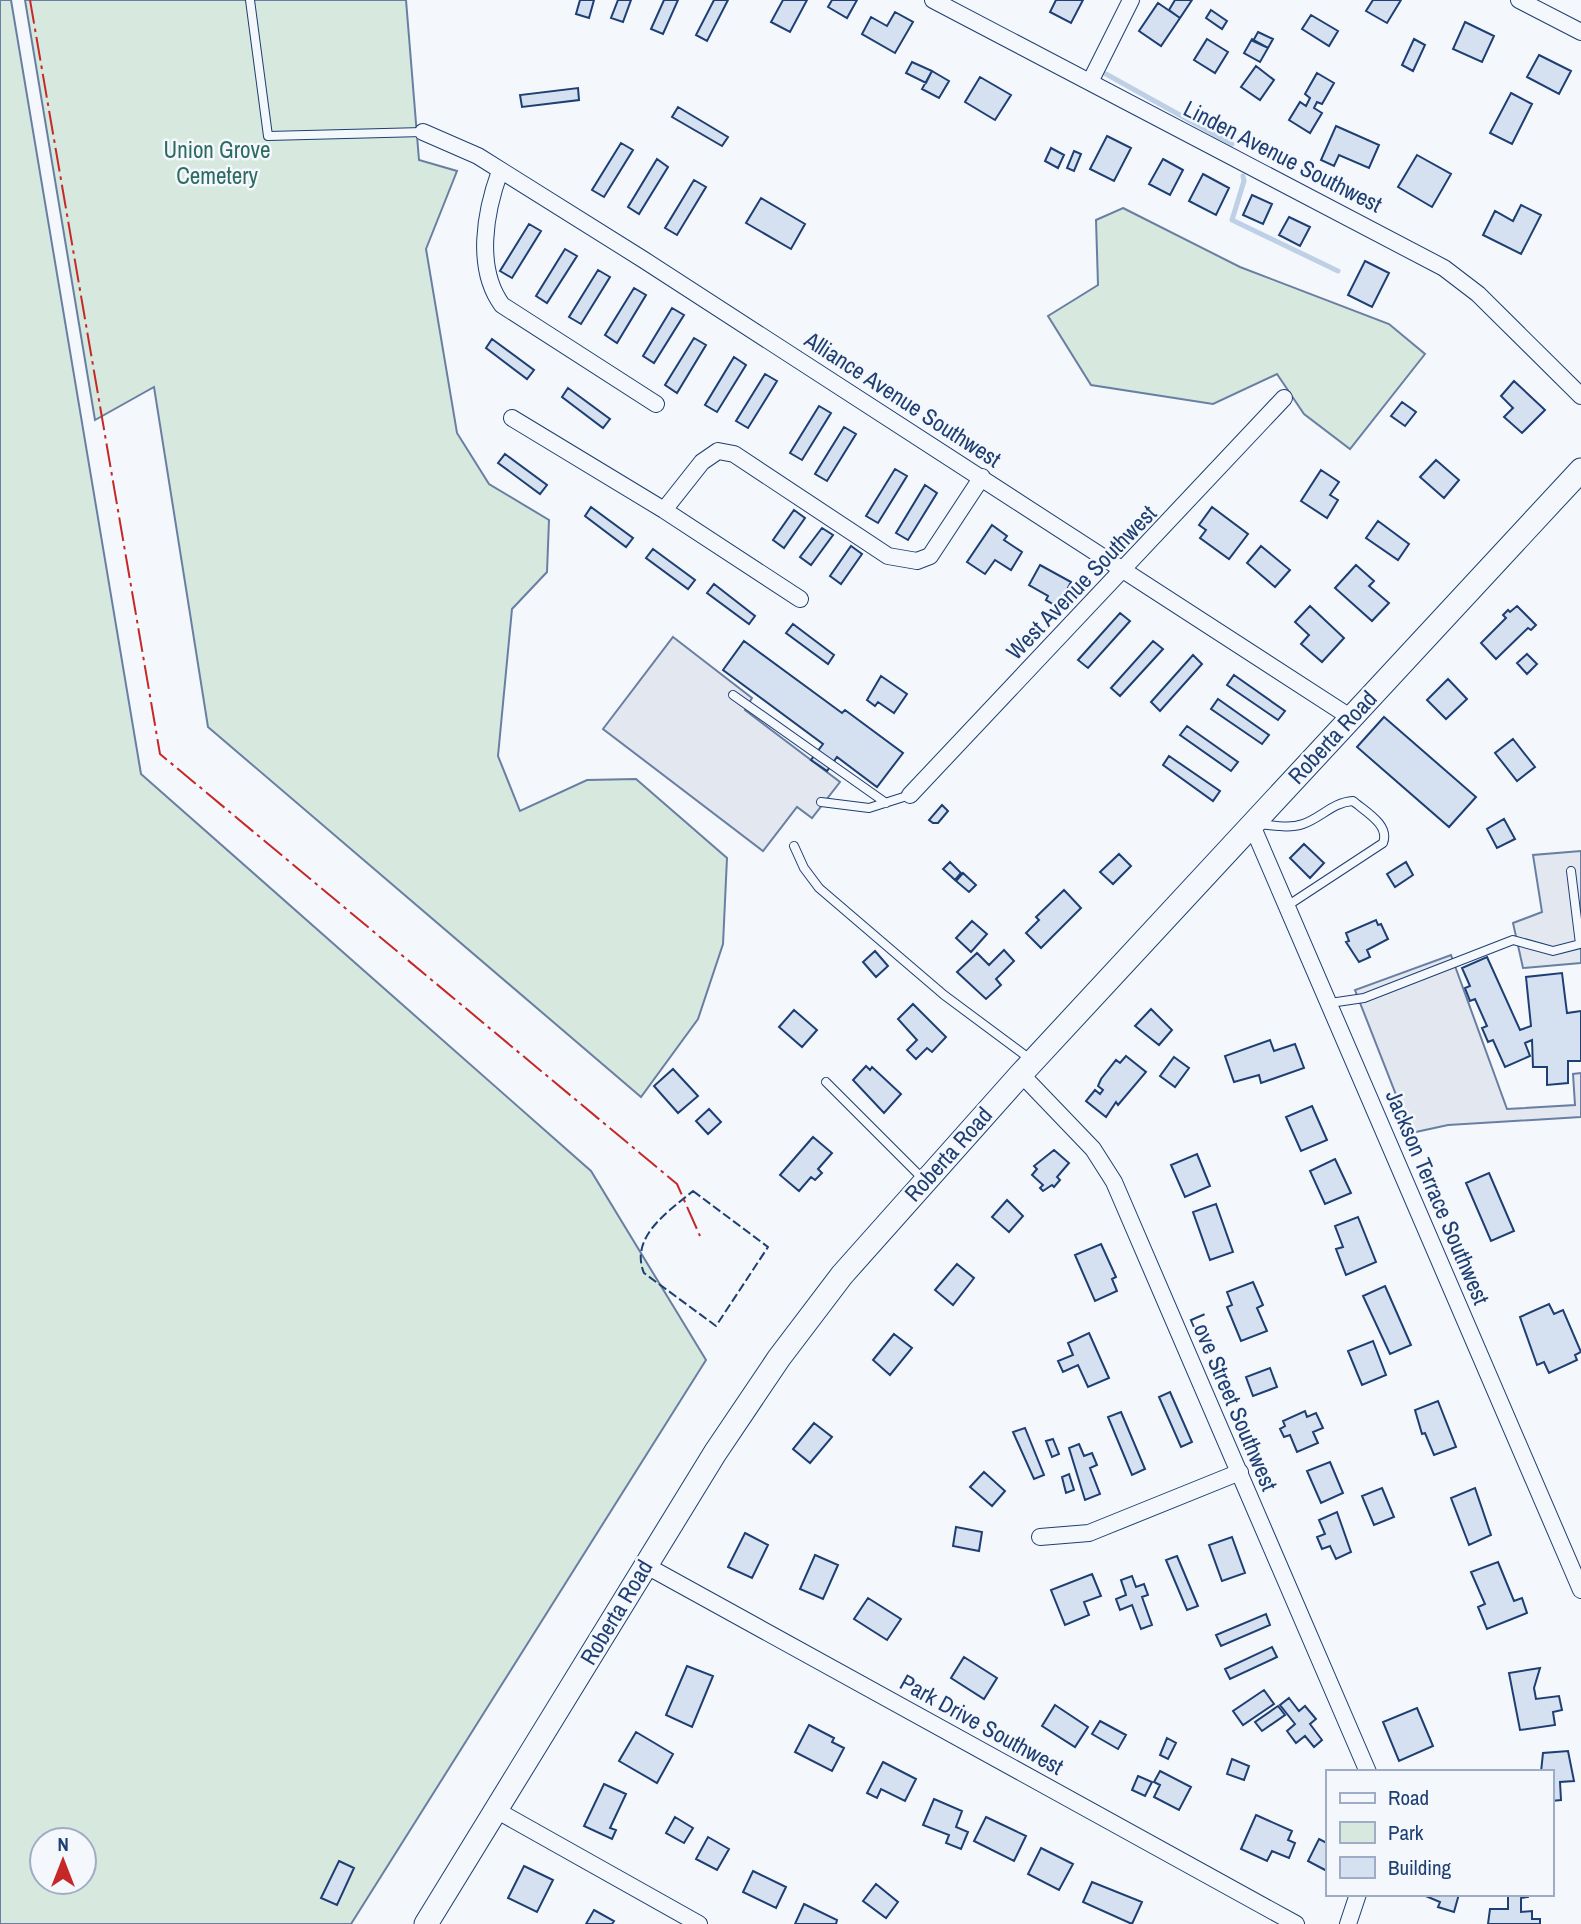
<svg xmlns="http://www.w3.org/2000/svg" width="1581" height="1924" font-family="'Archivo Narrow',sans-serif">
<rect width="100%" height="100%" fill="#f4f7fb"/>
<path fill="#d7e8df" stroke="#687fa3" stroke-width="2" fill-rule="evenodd" d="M0,0h11l130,774 450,397 115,189 -355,564h-351zM42,1840h42v42h-42z
M25,0h381l13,160 38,11 -31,78 31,184 32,51 60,36 -2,52 -35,37 -14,147 22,55 67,-31 49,-1 91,79 -4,86 -25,75 -57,78 -433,-370 -54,-340 -59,33z
M1123,208l117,59 149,57 36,30 -75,95 -46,-35 -27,-40 -64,30 -122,-19 -43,-69 50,-31 -2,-65z"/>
<path fill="#e3e8f0" stroke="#687fa3" stroke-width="2" d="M673,637l79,61 -7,12 95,72 -28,36 -15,-11 -34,44 -160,-122z
M1581,851v112l-58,5 -10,-45 29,-11 -9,-57z
M1451,955l56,154 68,-4 -2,-31 8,-1v44l-133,8 -37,8 -56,-143z"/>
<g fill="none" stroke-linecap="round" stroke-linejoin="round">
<path stroke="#bed0e5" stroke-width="5" d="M1106,74l126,70
M1243,176l1,5 -12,39 106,51"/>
</g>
<path fill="#d5e0f0" stroke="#1d3f73" stroke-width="2" d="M580,0h14l-5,18 -13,-4z
M618,0h13l-8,22 -12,-4z
M664,0h14l-15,34 -12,-5z
M714,0h14l-21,41 -11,-6z
M783,0h24l-17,32 -19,-10z
M832,0h25l-10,18 -19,-11z
M1056,0h27l-12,23 -21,-11z
M1175,0h17l-12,18 -11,-8z
M1373,0h28l-14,23 -21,-12z
M1158,3l22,15 -19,28 -22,-15z
M1211,10l16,11 -5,8 -16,-11z
M895,12l18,10 -18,31 -33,-19 9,-17 16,9z
M1311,15l27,16 -9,15 -27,-17z
M1465,22l29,14 -12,26 -29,-13z
M1258,32l15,7 -5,9 -15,-7z
M1207,39l21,13 -13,21 -21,-13z
M1252,39l16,9 -8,14 -16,-9z
M1414,39l11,6 -12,26 -11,-6z
M1539,55l32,16 -12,23 -32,-17z
M912,62l20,9 -6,12 -20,-10z
M1256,66l18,14 -14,20 -19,-13z
M932,71l17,10 -10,17 -17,-9z
M1317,73l17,10 -12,21 -5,-2 -3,6 8,5 -12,20 -21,-13 11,-18 6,4 4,-8 -5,-4z
M980,77l31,18 -16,25 -30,-18z
M578,88l1,12 -57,7 -2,-12z
M1511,93l21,11 -20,40 -22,-11z
M678,107l50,30 -6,9 -50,-29z
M1336,126l43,19 -10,23 -30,-13 -5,11 -13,-6z
M1107,136l24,12 -17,33 -24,-12z
M621,143l12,7 -29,47 -12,-7z
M1051,148l13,7 -6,13 -13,-7z
M1074,151l7,3 -7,17 -7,-3z
M1417,155l34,19 -19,33 -34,-20z
M657,159l11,8 -29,47 -11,-7z
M1163,159l20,11 -13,25 -21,-11z
M1203,174l26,14 -13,27 -27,-14z
M694,180l12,7 -29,48 -12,-7z
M1252,195l20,9 -9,20 -20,-9z
M761,198l44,26 -14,25 -45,-26z
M1521,205l20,10 -20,39 -38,-19 12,-24 18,10z
M1289,217l21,10 -10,19 -21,-11z
M529,224l12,7 -29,47 -12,-7z
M565,249l12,7 -30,47 -11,-7z
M1365,261l24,12 -17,34 -24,-12z
M598,270l12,7 -29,47 -12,-7z
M634,288l12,7 -29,48 -12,-8z
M672,308l12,7 -30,48 -11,-7z
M694,338l12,7 -29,48 -12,-8z
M492,339l42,31 -7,9 -41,-31z
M734,357l12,8 -29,47 -12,-7z
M765,374l12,7 -29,47 -12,-7z
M1514,381l31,29 -23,23 -18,-16 9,-9 -12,-12z
M568,388l42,31 -7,9 -41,-31z
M1402,402l14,10 -11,14 -14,-10z
M819,406l12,7 -29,47 -12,-7z
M844,427l12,7 -29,47 -12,-7z
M505,454l42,31 -7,9 -42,-31z
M1436,460l23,20 -15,18 -24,-21z
M895,469l12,7 -29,47 -12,-7z
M1321,470l18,12 -9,13 8,5 -11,18 -26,-17z
M925,485l12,8 -29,47 -12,-7z
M591,507l42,31 -7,9 -41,-31z
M1212,507l36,27 -19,25 -29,-21 6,-8 -7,-5z
M794,510l11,8 -21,30 -11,-8z
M1378,521l31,23 -11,16 -32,-22z
M992,525l15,11 -3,4 18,12 -11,18 -16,-10 -10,14 -18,-12z
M822,528l11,7 -22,30 -11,-8z
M851,546l11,8 -21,30 -11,-8z
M1261,546l29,24 -15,17 -28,-24z
M653,549l42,31 -7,9 -42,-31z
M1040,565l31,17 -13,25 -12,-7 2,-4 -19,-11z
M1356,565l18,16 -5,5 20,17 -17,18 -37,-33z
M714,584l41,32 -6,8 -42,-31z
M1310,606l34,32 -22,24 -21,-18 8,-9 -14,-13z
M1517,606l19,19 -5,5 -3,-2 -32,31 -15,-16 25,-25 -3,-3 5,-5 2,2z
M1120,613l10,8 -42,47 -10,-8z
M793,624l41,31 -6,9 -42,-31z
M744,641l98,72 3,-3 58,43 -26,34 -40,-30 -10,14 -16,-11 12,-16 -100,-74z
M1153,641l10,8 -43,47 -9,-8z
M1527,654l10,10 -10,10 -10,-11z
M1193,655l9,9 -42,47 -9,-9z
M1234,675l51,36 -7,9 -51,-35z
M881,676l26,18 -13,19 -16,-11 -3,4 -8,-6z
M1448,679l19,20 -21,20 -19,-19z
M1218,699l51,36 -7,9 -51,-35z
M1384,717l92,80 -27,30 -92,-80z
M1187,726l51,36 -7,9 -51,-36z
M1513,739l22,28 -18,14 -22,-28z
M1169,756l51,35 -7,10 -50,-36z
M942,805l6,6 -10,12h-5l-4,-3z
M1504,819l11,20 -18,9 -10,-19z
M1304,844l20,19 -14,15 -20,-20z
M1119,854l12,12 -18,18 -13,-12z
M950,862l11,11 -6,7 -12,-11z
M1406,862l7,13 -18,12 -8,-13z
M963,873l13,12 -7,7 -13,-11z
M1064,890l17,18 -40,40 -15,-15 13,-13 -3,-3z
M1376,920l2,5 3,-1 7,15 -21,11 3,7 -11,5 -13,-20 3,-1 -3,-8z
M972,921l15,13 -16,18 -15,-14z
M1004,950l10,11 -18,18 5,6 -15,14 -29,-27 20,-19 12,12z
M875,951l13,15 -12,11 -13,-15z
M1487,957l33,73 11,-4 -5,-49 36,-4 5,40 14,-2v50h-13v22l-21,2v-18h-14l-1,-27 -7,3 5,13 -25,11 -12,-27 -5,2 -6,-14 5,-2 -12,-27 -5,2 -5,-13 5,-2 -8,-18z
M913,1004l33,33 -14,15 -5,-4 -11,11 -9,-9 10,-10 -19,-21z
M1151,1009l21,21 -13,15 -24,-19z
M794,1010l23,20 -15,17 -23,-20z
M1270,1040l4,11 21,-7 9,24 -43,15 -2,-8 -25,7 -9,-26z
M1126,1056l20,16 -28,33 -2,-3 -10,15 -20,-16 9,-11 5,4 3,-4 -5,-4 3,-7 15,-19 4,3z
M1174,1057l15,11 -14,19 -15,-11z
M866,1066l4,4 2,-3 29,27 -17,19 -31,-33z
M673,1069l25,27 -20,17 -24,-27z
M1312,1106l15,34 -26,11 -15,-34z
M709,1109l12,13 -13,12 -12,-13z
M813,1137l19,16 -14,16 4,4 -7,7 -4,-3 -12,14 -19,-16z
M1054,1150l15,13 -12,14 3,3 -6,7 -2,-2 -9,6 -3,-3 3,-3 -11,-10 5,-6 -3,-3z
M1197,1154l13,32 -25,11 -14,-32z
M1335,1159l16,34 -26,11 -15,-33z
M1489,1173l25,58 -23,10 -25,-58z
M1007,1200l16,16 -14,16 -17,-15z
M1216,1204l17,48 -23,8 -17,-48z
M1358,1217l18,45 -30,13 -10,-26 7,-2 -8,-21z
M1101,1244l15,33 -4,2 5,12 -22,10 -20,-46z
M957,1264l17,14 -21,27 -18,-15z
M1253,1282l10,23 -6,3 10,23 -26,10 -14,-34 5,-2 -5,-13z
M1385,1286l26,59 -21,9 -27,-58z
M1549,1304l5,10 9,-4 18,42 -6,3 2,5 -28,13 -5,-11 -7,3 -17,-48z
M1089,1333l20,45 -21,9 -10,-22 -15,7 -5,-11 15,-6 -5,-12z
M894,1334l18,14 -22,27 -17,-15z
M1373,1341l13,34 -24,10 -14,-34z
M1270,1368l7,19 -24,9 -7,-19z
M1170,1392l22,50 -11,5 -22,-50z
M1438,1401l18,46 -22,8 -9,-22 -3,1 -7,-24z
M1305,1411l2,6 9,-4 7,15 -10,4 5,11 -21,9 -7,-17 -6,2 -4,-8 5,-3 -2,-5z
M1121,1412l24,57 -13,6 -24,-58z
M814,1423l18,14 -22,26 -17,-14z
M1025,1428l19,47 -10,4 -21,-47z
M1053,1439l6,15 -7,3 -6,-16z
M1079,1444l5,12 8,-3 5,12 -7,3 10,26 -15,6 -16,-52z
M1330,1462l13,31 -22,10 -14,-32z
M984,1472l21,19 -13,15 -22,-19z
M1069,1474l5,16 -8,3 -4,-16z
M1382,1488l12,29 -20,8 -12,-29z
M1475,1488l16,47 -22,10 -18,-47z
M1337,1512l14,40 -15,7 -6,-13 -8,3 -5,-12 8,-3 -6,-14z
M956,1527l26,5 -3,19 -26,-5z
M745,1533l23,12 -16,33 -24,-11z
M1232,1537l13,36 -23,8 -13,-36z
M815,1555l23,10 -15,34 -23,-10z
M1177,1556l21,50 -11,4 -21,-50z
M1498,1562l16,39 8,-3 5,15 -40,16 -9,-22 7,-3 -14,-32z
M1092,1574l9,22 -17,6 5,13 -24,10 -14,-35z
M1132,1576l4,11 8,-3 4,11 -6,2 10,28 -11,4 -9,-24 -12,5 -4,-11 10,-4 -5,-15z
M868,1598l33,21 -14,21 -33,-21z
M1266,1614l4,11 -49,21 -5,-11z
M1272,1647l5,10 -47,22 -5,-10z
M964,1657l33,21 -13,21 -33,-21z
M687,1666l26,10 -21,51 -26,-12z
M1540,1668l-6,20 2,11 23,-3 3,14 -9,2 2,13 -35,5 -11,-57z
M1264,1690l10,14 -31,21 -10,-14z
M1289,1698l10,13 6,-5 11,13 -6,5 12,16 -8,7 -9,-11 -9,7 -9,-12 8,-7 -15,-19z
M1055,1705l33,22 -13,20 -33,-21z
M1278,1706l7,9 -23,16 -7,-9z
M1417,1708l16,38 -34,15 -16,-39z
M1100,1721l26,14 -8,14 -26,-15z
M809,1725l25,13 -2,4 12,6 -12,23 -37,-19z
M636,1732l37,22 -16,29 -38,-22z
M1167,1738l9,5 -8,16 -8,-4z
M1568,1751l6,30 -14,1 1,18 -10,1v-29h-10l2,-19z
M1232,1759l17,7 -5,14 -17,-6z
M883,1762l33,17 -11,22 -24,-12 -4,9 -10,-5z
M1160,1771l31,16 -12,23 -25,-13 6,-12 -6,-3z
M1138,1776l14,6 -7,14 -13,-6z
M604,1784l22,10 -16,34 6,2 -4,9 -28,-13z
M934,1799l28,12 -6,16 12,5 -7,17 -15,-6 3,-8 -26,-10z
M1256,1815l36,16 -4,9 7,3 -6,15 -17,-7 -5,10 -26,-12z
M675,1817l18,11 -9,15 -18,-10z
M986,1817l40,19 -12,25 -40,-20z
M708,1837l21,12 -12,21 -21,-11z
M1319,1839l8,4v28l-19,-10z
M1041,1848l32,16 -14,26 -31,-16z
M339,1861l15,7 -17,37 -16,-7z
M524,1866l29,14 -16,32 -29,-14z
M753,1871l33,16 -10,21 -33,-16z
M1092,1882l50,20 -10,22 -49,-22z
M876,1884l22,18 -12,16 -23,-17z
M1421,1894h38l-5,18 -16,-5 2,-5z
M1504,1894h24v3l-7,1v14l11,-1v8h8v5h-52l2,-15h18v-13z
M804,1904l33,16 -1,4h-41z
M594,1910l20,11 -2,3h-26z"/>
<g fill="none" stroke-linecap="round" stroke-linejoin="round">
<defs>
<path id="lane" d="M250,0l18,136 155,-4
M733,695l153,108
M821,802l48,6 41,-13
M1258,824c14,1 31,5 45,0 18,-6 30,-22 50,-23 13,11 37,24 30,42l-96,63
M794,846l10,22 15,20 125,107 86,64
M1330,1003l34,-5 149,-58 40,11 27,-7 -9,-73
M826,1082l98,98"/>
<path id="street" d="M933,0l511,268 34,26 103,102
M1519,0l62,32
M1090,82l41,-82
M423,132l55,24 166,104 706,457
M500,171c-15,41 -25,97 2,134l154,99
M512,418l152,92 136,89
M664,510l38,-48 16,-11 16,3 154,102 29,5 13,-5 52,-79
M910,795l374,-397
M1251,823l330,767
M1021,1074l72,75 21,33 254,590
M1040,1537l49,-4 151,-61
M645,1565l651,359
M496,1810l203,114
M1348,1924l10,-30"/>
<path id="secondary" d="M426,1924l289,-471 64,-95 63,-83 179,-201 560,-604"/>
</defs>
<use href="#lane" stroke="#1d3f73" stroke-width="10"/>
<use href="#street" stroke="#1d3f73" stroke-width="18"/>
<use href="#secondary" stroke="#1d3f73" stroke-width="25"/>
<use href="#lane" stroke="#f4f7fb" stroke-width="8"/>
<use href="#street" stroke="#f4f7fb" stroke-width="16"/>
<use href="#secondary" stroke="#f4f7fb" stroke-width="23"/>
<path stroke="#1d3f73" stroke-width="2" stroke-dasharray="9 3.5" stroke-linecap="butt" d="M693,1191l75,56 -52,79 -72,-53c-15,-36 25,-62 49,-82z"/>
<path stroke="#c62828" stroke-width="2" stroke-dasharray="24 5 3.5 5" stroke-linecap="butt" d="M30,0l130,754 517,430 23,52"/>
</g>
<g text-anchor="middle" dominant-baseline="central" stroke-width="5" stroke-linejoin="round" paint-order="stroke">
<g font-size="23" fill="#2c6c60" stroke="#f4f7fb">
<text x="217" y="149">Union Grove<tspan x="217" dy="26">Cemetery</tspan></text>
</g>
<g font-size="23" fill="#1d3f73" stroke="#f4f7fb">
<text transform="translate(1283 156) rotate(27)">Linden Avenue Southwest</text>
<text transform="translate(903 399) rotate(33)">Alliance Avenue Southwest</text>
<text transform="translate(1081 582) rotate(-46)">West Avenue Southwest</text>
<text transform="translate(1332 737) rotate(-47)">Roberta Road</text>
<text transform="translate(948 1154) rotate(-48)">Roberta Road</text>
<text transform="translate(1438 1197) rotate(67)">Jackson Terrace Southwest</text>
<text transform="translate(1234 1402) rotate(67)">Love Street Southwest</text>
<text transform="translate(616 1612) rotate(-59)">Roberta Road</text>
<text transform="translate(982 1724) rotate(29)">Park Drive Southwest</text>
</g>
</g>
<rect x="1326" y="1770" width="228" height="126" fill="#f4f7fb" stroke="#9eadc5" stroke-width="2"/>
<rect x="1340" y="1793" width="35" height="10" fill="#f4f7fb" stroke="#9eadc5" stroke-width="2"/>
<text x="1388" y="1805" font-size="21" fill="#1d3f73">Road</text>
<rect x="1340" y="1822" width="35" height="21" fill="#d7e8df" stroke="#9eadc5" stroke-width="2"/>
<text x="1388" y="1840" font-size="21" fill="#1d3f73">Park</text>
<rect x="1340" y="1857" width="35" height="21" fill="#d5e0f0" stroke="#9eadc5" stroke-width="2"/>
<text x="1388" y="1875" font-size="21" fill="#1d3f73">Building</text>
<g transform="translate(63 1861)"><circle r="33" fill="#f4f7fb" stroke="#9eadc5" stroke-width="2"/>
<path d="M0-5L12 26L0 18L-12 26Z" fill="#c62828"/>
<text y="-10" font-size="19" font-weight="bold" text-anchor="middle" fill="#1d3f73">N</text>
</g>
</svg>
